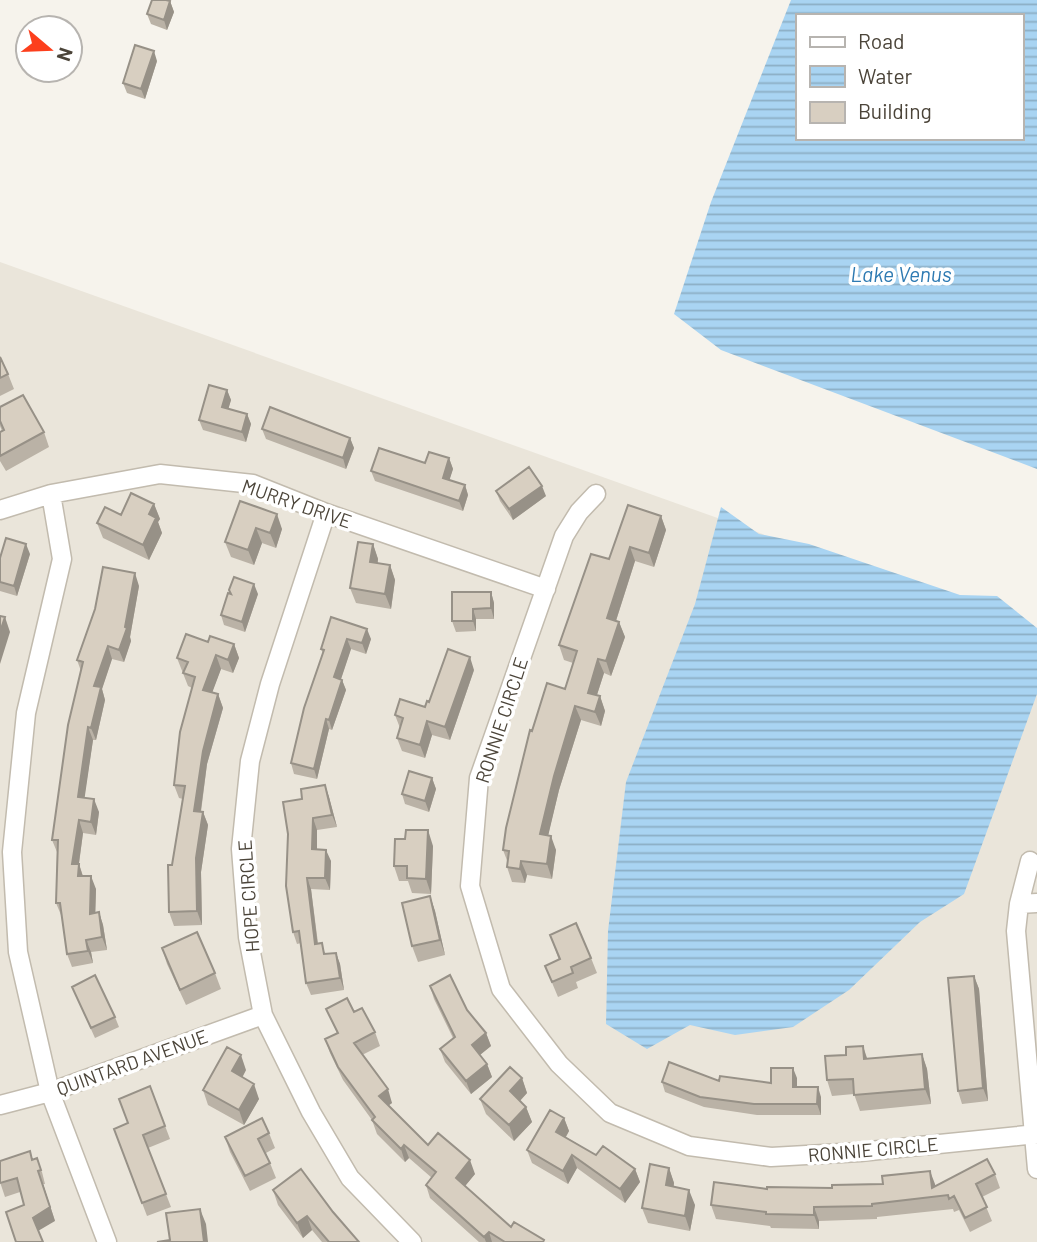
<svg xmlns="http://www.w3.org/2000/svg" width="1037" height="1242" font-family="Barlow,sans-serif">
<defs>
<pattern id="water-rules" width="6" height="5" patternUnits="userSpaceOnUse" patternTransform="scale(1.75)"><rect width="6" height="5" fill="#a9d4f2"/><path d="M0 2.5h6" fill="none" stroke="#8caec5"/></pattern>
</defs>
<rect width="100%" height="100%" fill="#f6f3ec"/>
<path fill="#eae5da" d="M0,262l1037,370v610h-1037z"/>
<path fill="url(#water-rules)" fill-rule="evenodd" d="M791,0h246v469l-316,-119 -47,-36 37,-112zM797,16h224v122h-224z
M721,507l38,27 50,10 151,51 37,1 40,32v66l-73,200 -44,28 -71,68 -56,37 -58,8 -45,-10 -43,24 -41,-25 2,-93 18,-149 69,-178z"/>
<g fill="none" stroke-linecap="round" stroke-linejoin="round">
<defs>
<path id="minor" d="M51,494l11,65 -36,154 -14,139 6,100 32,140 57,150
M596,494l-17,18 -15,24 -85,242 -9,108 31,103 58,75 51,49 79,33 82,11 89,-5 177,-18
M0,510l51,-16 109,-20 93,10 73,29 220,76
M326,513l-56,171 -20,77 -9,88 7,88 15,78 48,97 39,66 62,64
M1030,861l-11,43 -3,27 21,238
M1019,904l18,-1
M0,1105l50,-13 213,-77"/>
</defs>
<use href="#minor" stroke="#c2bbae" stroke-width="21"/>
<use href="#minor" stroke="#fff" stroke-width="18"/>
</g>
<path fill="#bab2a6" d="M170,1l4,11 -7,18 -16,-6 -4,-10z
M157,61l-12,38 -18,-6 -4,-10z
M0,357l8,17 6,15 -14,7z
M227,390l4,10 -3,9 19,5 4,10 -5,18 -43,-12 -4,-10z
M0,407l44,25 5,15 -43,24 -6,-10v-29l2,-1 -2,-5z
M262,429l88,9 4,10 -8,21 -80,-30z
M449,458l4,11 -4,11 16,5 3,10 -5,16 -88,-30 -4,-10z
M496,491l50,5 -33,24 -13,-19z
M240,501l42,28 -6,19 -14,-5 -8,22 -23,-8 -6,-15z
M154,504l6,15 -2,3 4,11 -13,27 -46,-22 -6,-15z
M661,516l5,14 -12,37 -19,-6 -19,60 3,1 6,15 -14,39 -7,-3 -7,22 3,1 5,15 -4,15 -20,-6 -22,70 -11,45 8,15 -4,29 -25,-4 -2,8 -13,-1 -5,-15 1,-4 -5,-13 29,-119 33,-42 8,-26 -9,-3 -5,-15 50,-86z
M373,544l5,15v4l12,2 5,15 -4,29 -35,-6 -6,-15z
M30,554l-13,42 -17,-5v-33z
M139,586l-9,51 1,4 -7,21 -12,-3 -10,30 3,11 -9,40h-3l-9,58 15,14 -3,23 -13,-2 -4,31 4,12 13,13 -1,24 4,-1 4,13 4,25 -16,2 2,11 -21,4 -5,-13 -5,-39h-1l-5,-12 1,-51 -5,-12 29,-169 -4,-11z
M491,592l3,11v16h-18v12l-20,1 -4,-11z
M230,593l28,1 -13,38 -21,-7 -3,-10z
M331,617l40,22 -5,15 -15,-5 -10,30 1,1 4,10 -14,40 -3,-1 -12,50 -23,-5 -3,-11 32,-110 -2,-4z
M208,642l26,2 5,14 -6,15 -12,-4 -9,23 6,2 5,14 -16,56 -6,48h2l5,13 -7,47 1,53 -28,1 -5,-14 3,-47 11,-66 -4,-1 -5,-13 18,-97 -4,-2 -11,-28z
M474,670l-24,70 -18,-5 -7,23 -23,-7 -5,-13 3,-10 -5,-13 30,-8 4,-5z
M432,778l4,11 -7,23 -24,-8 -3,-10z
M325,785l4,12 8,30 -20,3v19l14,12 -1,29 -19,-1 7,54 8,11 10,-1 4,11 4,26 -33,5 -5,-12 -5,-40 -4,1 -4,-12 -5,-98 14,-35z
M433,846l-2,48 -19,-1 -4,-12h-9l-5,-15z
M430,896l5,15 10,44 -27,7 -6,-16z
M550,935l41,23 6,15 -21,9 2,6 -20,9 -13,-31 14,-6z
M162,948l53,25 6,16 -35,16 -19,-41z
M974,976l5,13 9,112 -26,3 -4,-13z
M430,986l37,24 19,23 5,13 -11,9 7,9 5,13 -21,17 -26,-32 -5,-13 13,-11 -19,-39z
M72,987l43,30 4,10 -24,11z
M326,1009l28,3 21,20 5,14 -18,9 30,48 -4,3 40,39 47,29 -10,12 46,41 33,13v2h-65l-49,-44 -4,-13 6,-7 -23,-20 -4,4 -28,-28 -5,-14 -29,-40 -13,-27 -5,-14 12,-6z
M922,1054l5,15 4,35 -71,7 -6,-17 -22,2 -5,-16 41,-21z
M246,1070l-4,8 17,21 -15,26 -36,-20 -5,-15z
M522,1078l5,15 -7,8 6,6 6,15 -18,19 -28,-27 -6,-15z
M797,1078v9l24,10v18h-64l-53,-8 -39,-15 -3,-10 57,-1 52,2z
M150,1086l20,53 -22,9 23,59 -24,9 -33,-87 14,-6z
M564,1118l5,13 -3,6 30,18 39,14 5,13 -15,21 -48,-35 -9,16 -36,-21 -5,-13z
M269,1133l6,15 -9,5 10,25 -26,13 -20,-39 -5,-15z
M30,1151l3,9 9,12 3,12h-2l12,37 -31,-16 -4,-13 -15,5 -5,-15z
M669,1168l5,15v4l21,18 -5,26 -42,-8 -6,-15z
M995,1174l5,14 -18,9 10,24 -22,11 -11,-22 -5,2 -1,-3 -76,8v2l-58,2v8l-48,-1 -1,-2 -54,-7 -5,-14 56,-16 168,-3z
M273,1190l60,22 26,30h-37l-10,-12 -9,8 -25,-33z"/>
<path fill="#979187" d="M170,1l4,11 -7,18 -3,-10z
M154,51l3,10 -12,38 -4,-10z
M227,390l4,10 -5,17 -4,-10z
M247,414l4,10 -5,18 -4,-10z
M350,438l4,10 -8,21 -3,-11z
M449,458l4,11 -6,19 -4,-10z
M465,485l3,10 -5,16 -4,-10z
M542,486l4,10 -33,24 -4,-11z
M154,504l6,15 -2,3 4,11 -13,27 -6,-15 6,-31z
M277,514l5,15 -6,19 -6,-15z
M661,516l5,14 -12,37 -5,-14z
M256,528l6,15 -8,22 -6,-15z
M26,544l4,10 -13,42 -3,-10z
M373,544l5,15 -3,18 -5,-15z
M630,547l5,14 -23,72 -5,-15z
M390,565l5,15 -4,29 -6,-15z
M135,573l4,13 -9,51 1,4 -7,21 -5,-12z
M254,584l4,10 -13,38 -3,-10z
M491,592l3,11v16l-3,-11z
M473,609l3,10v12l-3,-10z
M5,617l5,15 -10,32v-32z
M619,622l6,15 -14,39 -5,-15z
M367,629l4,10 -5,15 -4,-11z
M347,639l4,10 -13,39 -4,-11z
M234,644l5,14 -6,15 -5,-13z
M108,646l4,13 -10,30 3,11 -9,40 -5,-12 3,-42z
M216,655l5,14 -13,35 -5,-14z
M470,657l4,13 -24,70 -5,-13z
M598,659l6,14 -11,34 -5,-14z
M342,680l4,10 -14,40 -3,-10z
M218,694l5,14 -16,56 -8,60 -5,-13 9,-60z
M600,696l5,15 -4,15 -6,-14z
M575,706l6,14 -22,70 -14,59 -5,-15 14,-58z
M326,719l3,10 -12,50 -3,-10z
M427,721l5,14 -7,23 -5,-13z
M88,727l5,13 -10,69 -5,-12z
M432,778l4,11 -7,23 -4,-11z
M325,785l4,12 8,30 -5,-12z
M94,799l5,13 -3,23 -5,-13z
M203,812l5,13 -7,47 1,53 -5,-14 -1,-53z
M313,818l4,12v31l-5,-12z
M79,820l4,13 -6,44 -5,-13z
M428,830l5,16 -2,48 -5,-15z
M551,836l5,14 -4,29 -5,-15z
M326,850l5,11 -1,29 -5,-12z
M521,861l6,14 -2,8 -5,-14z
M79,864l4,13 -5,-1z
M91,876l5,13 -1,37 -5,-12z
M307,878l4,11 8,66 -4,-11z
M430,896l5,15 10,44 -5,-15z
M99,912l4,13 4,25 -5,-13z
M86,940l5,12 2,11 -5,-12z
M336,953l4,11 4,26 -4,-12z
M974,976l5,13 9,112 -5,-13z
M486,1033l5,13 -15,12 -4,-13z
M863,1046l5,15 -4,-2z
M922,1054l5,15 4,35 -6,-15z
M241,1055l5,15 -9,17 -5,-16z
M487,1064l5,13 -21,17 -5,-13z
M793,1068l4,10v19l-4,-10z
M522,1078l5,15 -12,13 -5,-15z
M254,1084l5,15 -15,26 -5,-15z
M818,1087l3,10v18l-4,-11z
M388,1089l4,14 -9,6 -4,-13z
M526,1107l6,15 -18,19 -5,-16z
M564,1118l5,13 -8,14 -5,-13z
M404,1145l5,13 -4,4 -4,-13z
M572,1155l5,13 -9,16 -5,-13z
M470,1160l5,14 -14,17 -5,-13z
M669,1168l5,15 -3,17 -5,-15z
M635,1169l5,13 -15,21 -5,-14z
M930,1171l5,13 1,13 -4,-9z
M43,1184l12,37 -17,10 -5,-13z
M689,1190l6,15 -5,26 -5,-15z
M814,1207l5,14v8l-5,-14z
M200,1209l6,15 2,18h-4z
M307,1216l5,14 -9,8 -6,-15z
M489,1232l3,10h-6l-2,-5z"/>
<path fill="#d8cfc1" stroke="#979187" stroke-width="2" d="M152,0h14l4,1 -6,19 -17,-6z
M135,45l19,6 -13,38 -18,-6z
M0,357l8,17 -8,4z
M209,385l18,5 -5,17 25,7 -5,18 -43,-12z
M23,395l21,37 -44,24v-24l4,-2 -4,-9v-14z
M270,407l80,31 -7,20 -81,-29z
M379,448l46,15 4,-11 20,6 -6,20 22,7 -6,16 -88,-30z
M529,467l13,19 -33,23 -13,-18z
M131,493l23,11 -5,10 7,4 -13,27 -46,-22 8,-16 16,8z
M240,501l37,13 -7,19 -14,-5 -8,22 -23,-8z
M628,505l33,11 -12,37 -19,-6 -23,71 12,4 -13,39 -8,-2 -10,34 12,3 -5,16 -20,-6 -21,70 -14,58 11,2 -4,28 -26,-3 -1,8 -13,-2 2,-16 -6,-1 3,-22 24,-98 2,1 15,-48 18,6 12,-38 -18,-6 32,-91 18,5z
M6,538l20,6 -12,42 -14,-4v-24z
M358,542l15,2 -3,18 20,3 -5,29 -35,-6z
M103,567l32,6 -10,54 2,1 -8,22 -11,-4 -14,40 7,1 -10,41 -3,-1 -10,70 16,2 -3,23 -12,-2 -7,44h7l-1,12h13l-1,38 9,-2 3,25 -16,3 2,11 -21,3 -7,-51h-4l2,-63h-6l16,-115 15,-63 -6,-2 18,-51z
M234,577l20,7 -12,38 -21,-7 7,-22 3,1 -2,-4z
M452,592h39v16l-18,1v12h-21z
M0,616l5,1 -5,15z
M331,617l36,12 -5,14 -15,-4 -13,38 8,3 -13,40 -3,-1 -12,50 -23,-6 13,-55 20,-58 -3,-1z
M186,634l22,8 2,-6 24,8 -6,16 -12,-5 -13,35 15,4 -15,57 -9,60 9,1 -7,46 1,53 -28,1 -1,-47h4l13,-79 -11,-1 6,-53 15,-55 -12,-4 5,-11 -11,-4z
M448,649l22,8 -25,70 -18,-6 -7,24 -23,-7 6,-20 -8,-3 5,-16 25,8 2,-6 2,1z
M409,771l23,7 -7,23 -23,-7z
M325,785l7,30 -19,3 -1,31 14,1 -1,28h-18l8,66 7,-1 2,11 12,-1 4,25 -34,5 -7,-52 -6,1 -7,-46 2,-52 -5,-32 19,-3 -1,-10z
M406,830h22l-2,49 -19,-1v-12h-13l1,-27h10z
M430,896l10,44 -28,6 -10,-43z
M576,923l15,35 -20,9 2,6 -21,9 -7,-16 15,-7 -10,-24z
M197,932l18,41 -35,17 -18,-42z
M95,975l20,42 -24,11 -19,-41z
M450,975l17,35 19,23 -14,12 15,19 -21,17 -26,-32 15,-12 -25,-51z
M974,976l9,112 -25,3 -10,-113z
M347,998l7,14 8,-4 13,24 -21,11 34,46 -9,7 49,49 10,-12 32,27 -14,18 55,49 3,-5 30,18 -1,2h-38l-16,-10 -5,5 -58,-52 10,-13 -32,-27 -3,4 -29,-29 3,-3 -37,-50 -13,-28 13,-6 -12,-24z
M863,1046l1,13 58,-5 3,35 -71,6 -1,-16 -26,1 -2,-24 21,-1v-8z
M227,1047l14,8 -9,16 22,13 -15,26 -36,-20z
M669,1062l50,19 1,-5 51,7v-15h22v19h25l-1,17h-63l-54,-7 -38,-15z
M510,1067l12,11 -12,13 16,16 -17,18 -29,-26z
M150,1086l15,40 -22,9 23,59 -24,9 -28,-74 14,-6 -9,-24z
M550,1110l14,8 -8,14 40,23 7,-9 32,23 -15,20 -48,-34 -9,16 -36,-21z
M262,1118l7,15 -11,6 12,24 -25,13 -20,-39z
M30,1151l2,9 5,-2 4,12 -3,1 12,36 -17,11 10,24h-27l-10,-30 18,-7 -7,-27 -17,5v-22z
M987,1159l8,15 -19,10 11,23 -22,11 -11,-22 -5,3 -1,-4 -76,9v2l-58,1v8l-48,-1v-2l-55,-7 3,-23 53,7v-2l65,1v-3l51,-1 -1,-8 48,-5 2,17z
M650,1164l19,4 -3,17 23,5 -4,26 -43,-8z
M301,1169l32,43 26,30h-30l-22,-26 -10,7 -24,-33z
M200,1209l4,33h-47l13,-2 -4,-27z"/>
<g text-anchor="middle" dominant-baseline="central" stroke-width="7" stroke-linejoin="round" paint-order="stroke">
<g font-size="19" fill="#4b4439" stroke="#fff">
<text transform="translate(297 503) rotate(19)">MURRY DRIVE</text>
<text transform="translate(501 720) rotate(-72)">RONNIE CIRCLE</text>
<text transform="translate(248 896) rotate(-94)">HOPE CIRCLE</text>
<text transform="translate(132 1062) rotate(-20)">QUINTARD AVENUE</text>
<text transform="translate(873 1149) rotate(-5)">RONNIE CIRCLE</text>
</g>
<g font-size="21" font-style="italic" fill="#2e7ab2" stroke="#fff">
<text x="901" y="273">Lake Venus</text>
</g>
</g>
<rect x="796" y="14" width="228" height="126" fill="#ffffff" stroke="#b7b4b0" stroke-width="2"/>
<rect x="810" y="37" width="35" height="10" fill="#ffffff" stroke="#b7b4b0" stroke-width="2"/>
<text x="858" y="49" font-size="21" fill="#4b4439">Road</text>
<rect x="810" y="66" width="35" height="21" fill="url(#water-rules)" stroke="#b7b4b0" stroke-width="2"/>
<text x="858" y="84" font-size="21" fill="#4b4439">Water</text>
<rect x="810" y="102" width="35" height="21" fill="#d8cfc1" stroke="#b7b4b0" stroke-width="2"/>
<text x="858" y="119" font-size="21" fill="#4b4439">Building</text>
<g transform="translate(49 49) rotate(109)"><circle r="33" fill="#ffffff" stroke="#b7b4b0" stroke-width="2"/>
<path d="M0-5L12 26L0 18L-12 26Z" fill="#fc3f1d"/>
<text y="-10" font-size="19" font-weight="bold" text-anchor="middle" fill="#4b4439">N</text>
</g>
</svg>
